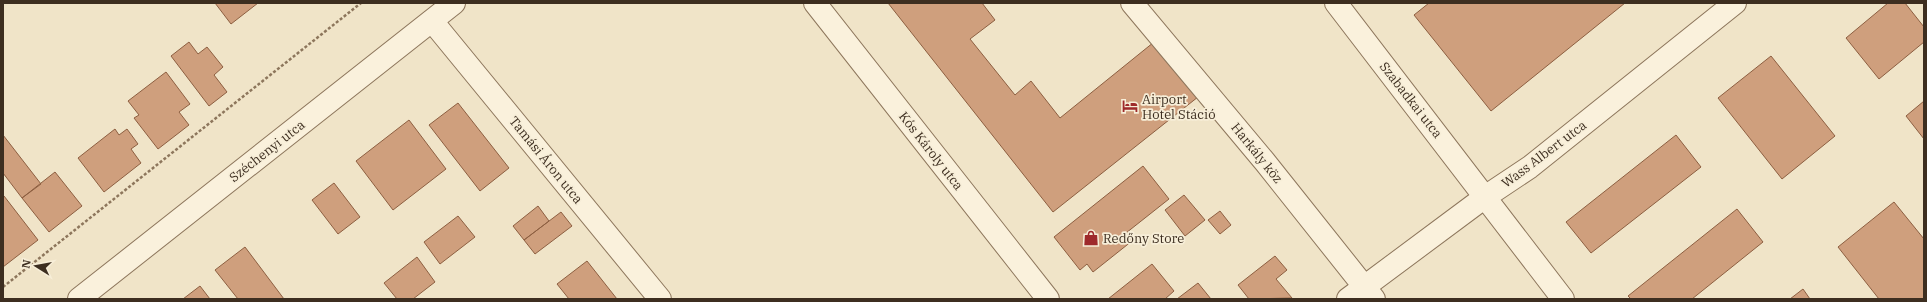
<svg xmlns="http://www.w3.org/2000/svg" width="1927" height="302" font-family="'IBM Plex Serif',serif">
<rect width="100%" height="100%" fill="#f0e4c8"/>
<path fill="#cf9f7d" stroke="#8d5f41" d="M215,3h43l-27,21z
M888,3h94l13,17 -25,19 45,56 16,-14 29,37 99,-80 44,55 -150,119z
M1429,3h196l-134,108 -77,-96z
M1888,3h17l19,24v15l-45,37 -33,-41z
M189,42l9,12 9,-7 16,20 -9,8 13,17 -18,14 -38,-50z
M1771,56l64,80 -53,43 -64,-81z
M166,72l24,32 -11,8 10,13 -31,24 -24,-31 5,-3 -11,-14z
M1924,101v38l-18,-23z
M458,103l51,65 -29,23 -51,-66z
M409,120l37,49 -53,41 -37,-49z
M115,129l4,6 8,-6 11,15 -7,5 10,14 -37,29 -26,-34z
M3,135l38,49 -19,14 -19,-25z
M1676,135l25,32 -110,86 -25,-31z
M1143,166l26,33 -43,34 6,8 -39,31 -6,-8 -7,6 -26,-33z
M55,172l27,34 -33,26 -27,-34z
M334,183l26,34 -22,17 -26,-34z
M1184,195l21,25 -20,16 -20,-26z
M4,196l34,44 -35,27v-70z
M1894,202l30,37v60h-45l-41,-52z
M538,206l11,15 -25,19 -11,-14z
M1737,209l26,33 -71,57h-61l-3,-3z
M1220,211l11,14 -11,9 -12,-14z
M561,212l11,14 -37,28 -11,-14z
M458,216l17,21 -35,27 -16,-22z
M245,247l39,52h-46l-23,-29z
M1275,256l12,14 -11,9 16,19 -43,1 -11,-14z
M417,257l18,25 -22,17h-16l-13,-16z
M587,261l30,38h-48l-12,-15z
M1152,264l22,27 -9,8h-57z
M1198,283l13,16h-34z
M200,286l10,13h-27z
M1803,289l7,10h-20z"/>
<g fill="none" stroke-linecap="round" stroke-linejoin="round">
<defs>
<path id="minor" d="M815,3l233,296
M1132,3l133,159 109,137
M1336,3l227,296
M432,21l228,278
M1348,299l137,-102 45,-30 205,-164"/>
<path id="tertiary" d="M79,299l375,-296"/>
</defs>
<use href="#minor" stroke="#8d765c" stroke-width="24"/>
<use href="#tertiary" stroke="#8d765c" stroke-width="24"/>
<path stroke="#8d765c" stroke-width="2.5" stroke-dasharray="3 2" stroke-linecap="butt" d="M3,287l358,-284"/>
<use href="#minor" stroke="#faf1dc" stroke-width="22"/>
<use href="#tertiary" stroke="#faf1dc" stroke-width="22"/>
</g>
<defs>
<symbol id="hotel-bare" viewBox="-9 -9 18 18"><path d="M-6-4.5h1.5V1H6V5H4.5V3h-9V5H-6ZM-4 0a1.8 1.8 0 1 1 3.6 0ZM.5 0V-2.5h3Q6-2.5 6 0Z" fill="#9e2a2b" stroke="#f7eed8" stroke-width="2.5" paint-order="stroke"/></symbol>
<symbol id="shop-bare" viewBox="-9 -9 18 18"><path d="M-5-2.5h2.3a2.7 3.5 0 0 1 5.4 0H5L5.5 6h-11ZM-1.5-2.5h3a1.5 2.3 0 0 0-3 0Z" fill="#9e2a2b" stroke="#f7eed8" stroke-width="2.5" paint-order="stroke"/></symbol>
</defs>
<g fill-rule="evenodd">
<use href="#hotel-bare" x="1119" y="95" width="22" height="22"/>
<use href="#shop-bare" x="1080" y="227" width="22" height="22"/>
</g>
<g text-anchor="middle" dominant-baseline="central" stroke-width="3.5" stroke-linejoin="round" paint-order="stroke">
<g font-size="13" fill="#3d2e20" stroke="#f7eed8" text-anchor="start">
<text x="1142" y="99">Airport<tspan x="1142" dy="15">Hotel Stáció</tspan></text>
<text x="1103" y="238">Redőny Store</text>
</g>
<g font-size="13" fill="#3d2e20" stroke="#f7eed8">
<text transform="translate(1411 100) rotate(52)">Szabadkai utca</text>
<text transform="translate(267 151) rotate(-38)">Széchenyi utca</text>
<text transform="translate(931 151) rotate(52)">Kós Károly utca</text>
<text transform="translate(1257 153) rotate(51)">Harkály köz</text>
<text transform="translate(1544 154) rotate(-37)">Wass Albert utca</text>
<text transform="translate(546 160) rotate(51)">Tamási Áron utca</text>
</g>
</g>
<rect width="1927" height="302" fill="none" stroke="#3d2e20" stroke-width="8"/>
<g transform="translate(36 266) rotate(281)" stroke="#f7eed8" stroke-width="3" paint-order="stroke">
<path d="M0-3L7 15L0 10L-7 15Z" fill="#3d2e20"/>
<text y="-6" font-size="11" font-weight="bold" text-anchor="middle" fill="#3d2e20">N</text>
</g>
</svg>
